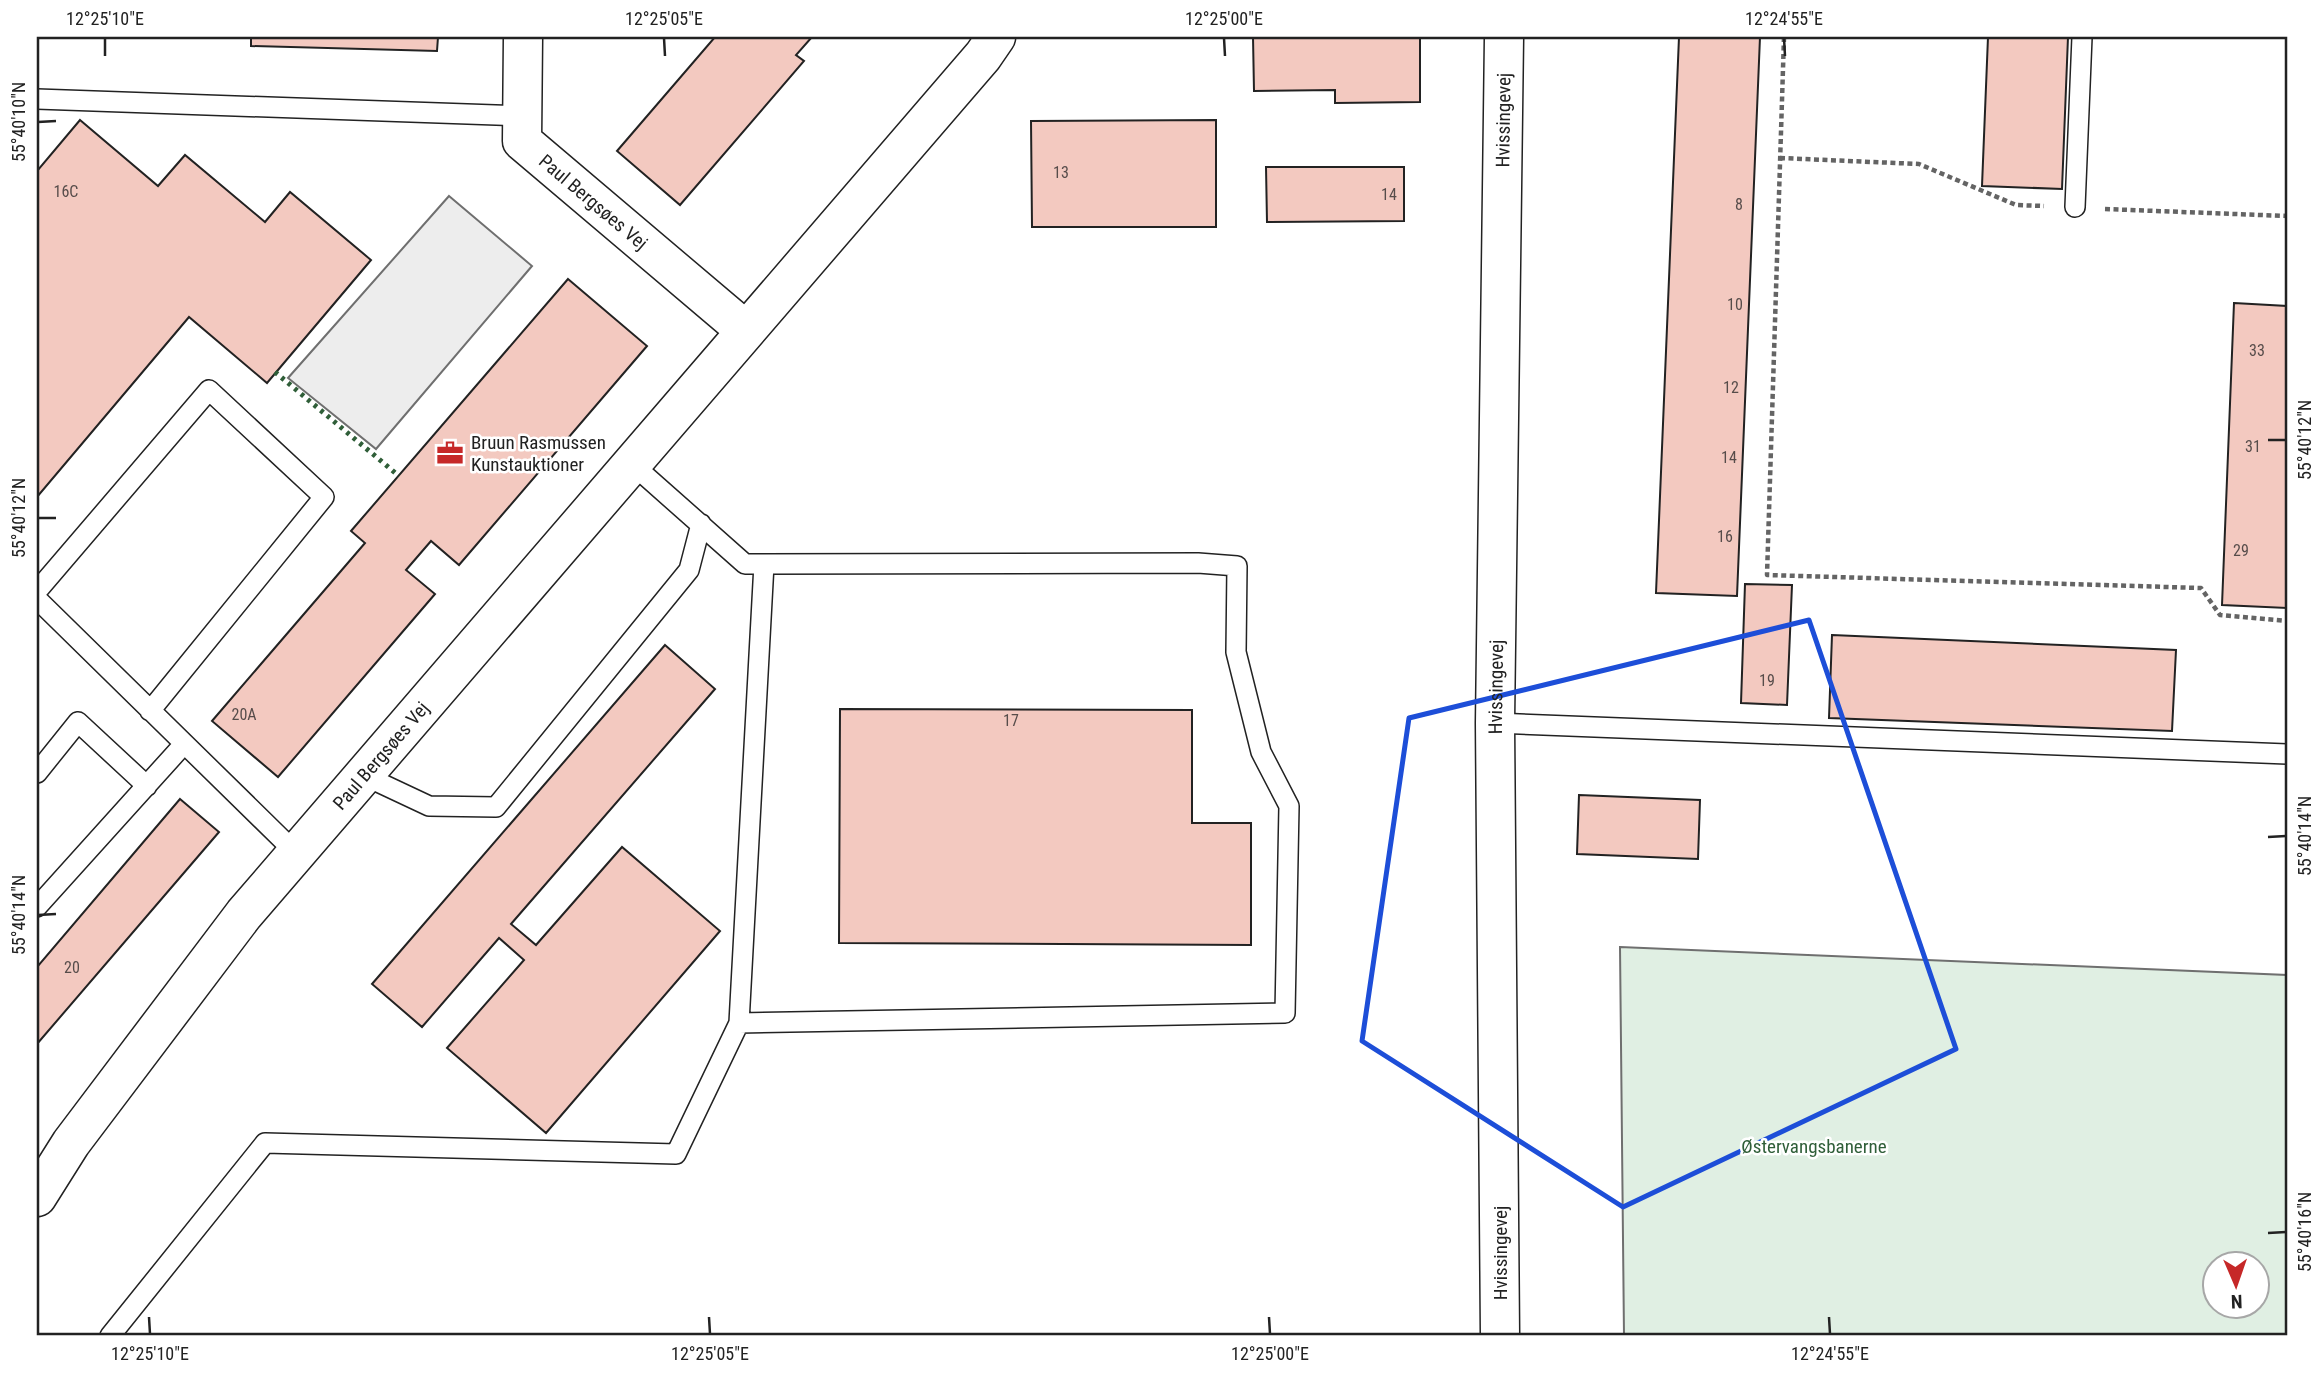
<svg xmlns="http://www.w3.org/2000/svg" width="2324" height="1373" font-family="'Roboto Condensed',sans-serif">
<rect width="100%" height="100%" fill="#fff"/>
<path fill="#e0efe3" stroke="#6f6f6f" stroke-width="2" fill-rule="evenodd" d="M1620,947l667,28v361h-663zM2216,1264h42v42h-42z"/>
<path fill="#ededed" stroke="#6f6f6f" stroke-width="2" d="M449,196l83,70 -156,183 -88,-71z"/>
<path fill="#f3c9c0" stroke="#222" stroke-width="2" d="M251,37h187l-1,14 -186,-5z
M715,37h97l-16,18 8,6 -124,144 -63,-54z
M1253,37h167v65l-85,1v-13l-81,1z
M1679,37h81l-23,559 -81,-3z
M1988,37h80l-6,152 -80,-3z
M80,120l78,66 27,-31 80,67 25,-30 81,68 -104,123 -78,-66 -152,180v-326z
M1216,120v107h-184l-1,-106z
M1266,167h138v54l-137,1z
M568,279l79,67 -188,219 -28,-24 -25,29 29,24 -157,183 -66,-56 153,-178 -14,-12z
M2234,303l53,3v302l-65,-3z
M1745,584l47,1 -5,120 -46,-2z
M1832,635l344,15 -4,81 -343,-13z
M665,645l50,44 -204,235 25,21 86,-98 98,84 -174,202 -99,-85 77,-88 -25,-22 -77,89 -50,-43z
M840,709l352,1v113h59v122l-412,-2z
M1579,795l121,5 -2,59 -121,-5z
M180,799l39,33 -182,212v-77z"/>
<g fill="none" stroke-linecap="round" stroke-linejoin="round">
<defs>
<path id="service" d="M37,99l485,17
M2075,207l7,-170
M631,463l114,101 453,-1 39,3 -1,86 25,100 28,54 -4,207 -546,10
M37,591l172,-201 115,107 -174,214
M37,599l259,254
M1495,723l792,31
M37,773l41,-51 69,64
M363,775l66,31 67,1 193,-237 12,-46
M37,907l147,-163
M110,1336l155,-193 411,11 63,-131 25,-459"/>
<g id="minor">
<path id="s1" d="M523,37l-1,104 223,189"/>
<path id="s2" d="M1500,1336l-5,-613 9,-686"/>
</g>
<g id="tertiary">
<path id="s3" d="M37,1197l34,-54 173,-229 739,-858 13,-19"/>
</g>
</defs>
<use href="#service" stroke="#222" stroke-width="22"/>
<use href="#minor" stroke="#222" stroke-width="41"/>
<use href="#tertiary" stroke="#222" stroke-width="41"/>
<path stroke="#646464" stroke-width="4.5" stroke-dasharray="5 3.5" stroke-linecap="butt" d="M1784,37l-17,538 434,13 19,27 67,6
M1780,158l139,6 97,41 28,1
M2105,209l182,7"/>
<use href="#service" stroke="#fff" stroke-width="19"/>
<use href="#minor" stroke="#fff" stroke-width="38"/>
<use href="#tertiary" stroke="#fff" stroke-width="38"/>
<path stroke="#2f5e38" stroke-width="5" stroke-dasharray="3.5 5" stroke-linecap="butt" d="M275,372l124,104"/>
</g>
<path fill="none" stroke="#1d4ed8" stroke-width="5" stroke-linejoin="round" d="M1809,620l147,429 -333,158 -261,-166 47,-323z"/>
<path fill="none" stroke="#222" stroke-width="2.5" d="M105,38v18M664,38l1,18M1224,38l1,18M1784,38l1,18M38,122l18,-1M2268,440h18M38,518h18M2268,837l18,-1M38,915l18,-1M2268,1233l18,-1M149,1317l1,17M709,1317l1,17M1269,1317l1,17M1829,1317l1,17"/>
<defs>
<symbol id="office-bare" viewBox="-9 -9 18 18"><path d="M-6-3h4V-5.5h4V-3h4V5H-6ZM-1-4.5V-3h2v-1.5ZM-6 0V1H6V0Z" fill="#c62828" stroke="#fff" stroke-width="2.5" paint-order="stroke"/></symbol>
</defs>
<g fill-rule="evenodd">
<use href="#office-bare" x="431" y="434" width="38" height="38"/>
</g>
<g text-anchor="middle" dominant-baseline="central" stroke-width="5" stroke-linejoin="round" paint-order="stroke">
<g font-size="16" fill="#564c4a">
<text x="1061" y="172">13</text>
<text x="66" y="191">16C</text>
<text x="1389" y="194">14</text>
<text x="1739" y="204">8</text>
<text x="1735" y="304">10</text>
<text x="2257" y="350">33</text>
<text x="1731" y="387">12</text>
<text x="2253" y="446">31</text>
<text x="1729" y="457">14</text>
<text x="1725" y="536">16</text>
<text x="2241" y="550">29</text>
<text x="1767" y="680">19</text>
<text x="244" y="714">20A</text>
<text x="1011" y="720">17</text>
<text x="72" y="967">20</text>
</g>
<g font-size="19" fill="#222" stroke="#fff">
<text stroke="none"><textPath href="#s2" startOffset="1216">Hvissingevej</textPath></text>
<text stroke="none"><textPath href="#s1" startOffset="198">Paul Bergsøes Vej</textPath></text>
<text stroke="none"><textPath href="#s2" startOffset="649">Hvissingevej</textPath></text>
<text stroke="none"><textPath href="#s3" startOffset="560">Paul Bergsøes Vej</textPath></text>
<text transform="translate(1500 1253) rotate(-90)">Hvissingevej</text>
</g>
<g font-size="19" fill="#222" stroke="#fff" text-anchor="start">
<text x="471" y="442">Bruun Rasmussen<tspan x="471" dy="22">Kunstauktioner</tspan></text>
</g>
<g font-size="19" fill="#2f5e38" stroke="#fff">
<text x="1814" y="1146">Østervangsbanerne</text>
</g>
</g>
<rect width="2324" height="1373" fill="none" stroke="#ffffff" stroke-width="77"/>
<g transform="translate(2236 1285) rotate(178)"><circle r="33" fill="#ffffff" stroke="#a7a7a7" stroke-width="2"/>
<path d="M0-5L12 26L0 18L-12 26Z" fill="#c62828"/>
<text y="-10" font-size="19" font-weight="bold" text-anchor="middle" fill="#222222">N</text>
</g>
<rect x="38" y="38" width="2248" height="1296" fill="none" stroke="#222" stroke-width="2.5"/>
<g font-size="18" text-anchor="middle" fill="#222">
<text x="105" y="25">12°25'10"E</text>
<text x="664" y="25">12°25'05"E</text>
<text x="1224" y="25">12°25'00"E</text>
<text x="1784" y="25">12°24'55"E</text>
<text transform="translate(19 122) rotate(-90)" y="6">55°40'10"N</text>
<text transform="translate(2305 440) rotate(-90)" y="6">55°40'12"N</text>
<text transform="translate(19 518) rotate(-90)" y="6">55°40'12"N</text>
<text transform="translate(2305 836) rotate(-90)" y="6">55°40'14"N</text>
<text transform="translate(19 915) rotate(-90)" y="6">55°40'14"N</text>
<text transform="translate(2305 1232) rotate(-90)" y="6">55°40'16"N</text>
<text x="150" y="1360">12°25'10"E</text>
<text x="710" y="1360">12°25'05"E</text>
<text x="1270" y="1360">12°25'00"E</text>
<text x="1830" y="1360">12°24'55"E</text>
</g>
</svg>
